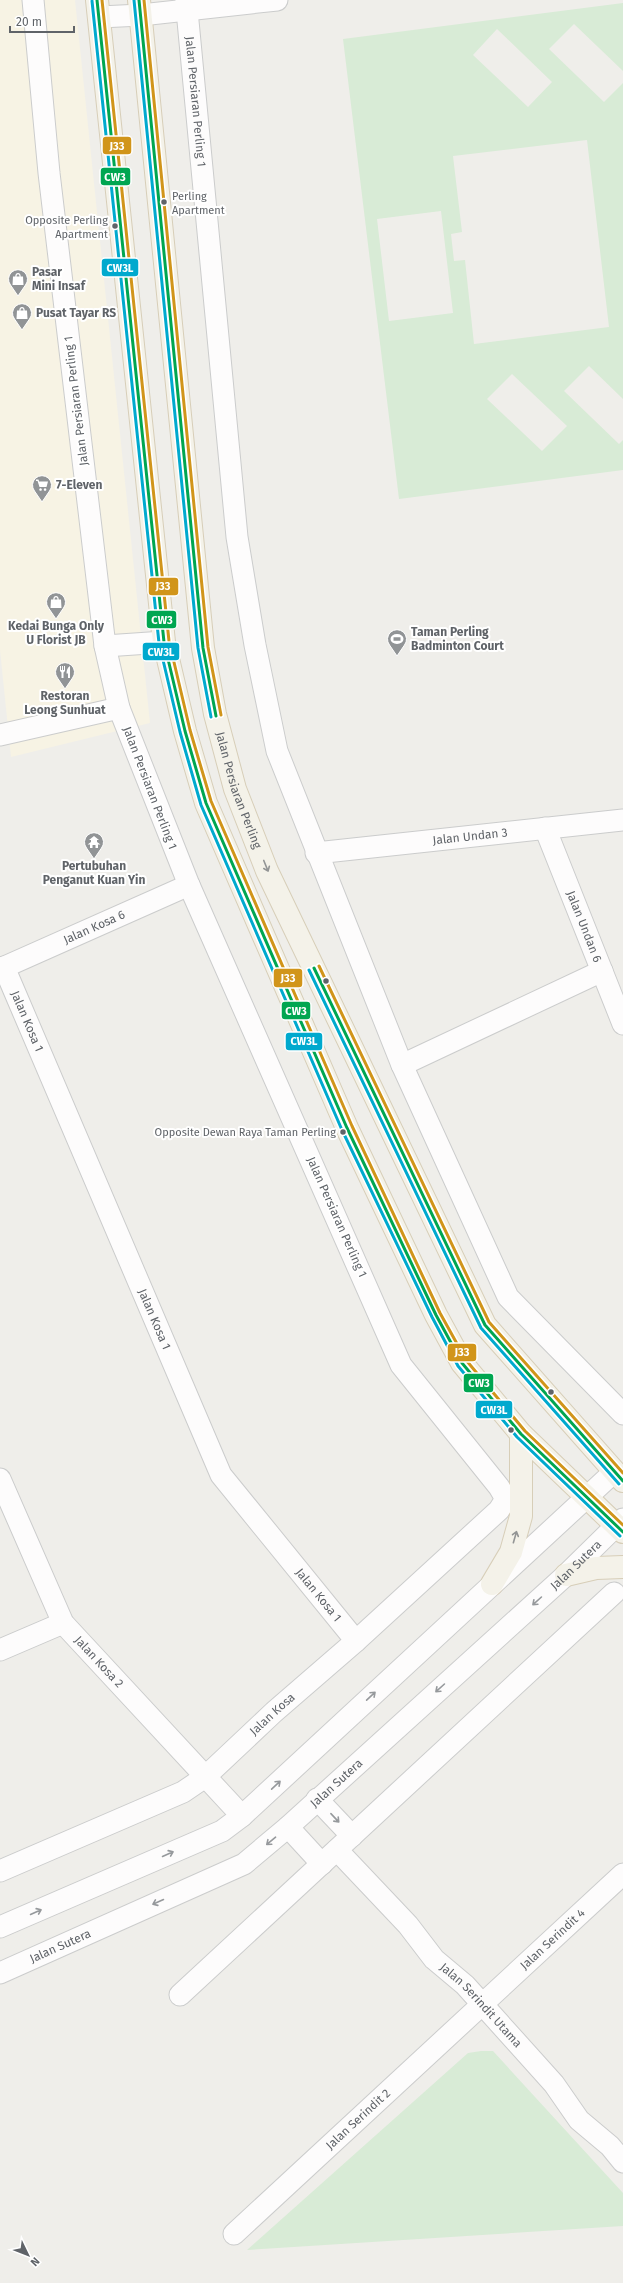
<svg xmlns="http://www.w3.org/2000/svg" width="623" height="2283" font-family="'Fira Sans',sans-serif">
<rect width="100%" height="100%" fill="#efeeea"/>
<path fill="#f7f3e4" d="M0,0h75l75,723 -139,34 -11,-107z"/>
<path fill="#d8ebd6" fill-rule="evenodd" d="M623,3v68l-49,-47 -25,25 55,53 19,-19v316l-34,-33 -25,25 55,53 4,-4v30l-224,29 -56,-460zM497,29l55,53 -24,25 -55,-52zM587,140l22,187 -135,17 -9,-84 -11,1 -3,-27 11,-2 -9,-76zM441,211l12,102 -64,8 -12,-102zM512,374l55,52 -25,25 -55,-52z
M481,2051h12l130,142v33l-376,24 221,-197z"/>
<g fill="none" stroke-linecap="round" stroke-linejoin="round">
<defs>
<g id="minor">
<path id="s1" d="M186,0l51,537 18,108 22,106 125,314 106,232 115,117"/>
<path d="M100,17l41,-2 136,-15"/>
<path d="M105,646l59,-4"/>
<path d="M0,735l119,-27"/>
<path id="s2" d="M545,828l78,196"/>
<path id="s3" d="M316,853l307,-33"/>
<path id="s4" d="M4,967l217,508 135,166"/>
<path id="s5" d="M0,969l189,-84"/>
<path d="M402,1065l200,-94"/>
<path id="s6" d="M0,1479l63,144 179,193"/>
<path d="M0,1650l63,-27"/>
<path d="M317,1799l35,37"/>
<path d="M288,1827l34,37"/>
<path id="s7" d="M337,1850l71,75 26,34 31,26 89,99 25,36 31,26 13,16"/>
<path id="s8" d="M0,1871l183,-79 22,-15 69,-65 82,-71 143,-131 7,-11 -7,-12 -98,-122 -212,-480 -70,-177 -14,-62 -56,-473 -16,-173"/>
<path d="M0,1927l222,-96 20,-15 372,-344"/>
<path id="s9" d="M0,1973l244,-109 44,-37 278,-252 57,-56"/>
<path d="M180,1995l434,-402"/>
<path id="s10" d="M234,2234l389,-360"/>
</g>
<g id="major">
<path d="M97,0l67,642 21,89 21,72 141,325 89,187 26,48 59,71 102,98"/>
<path id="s11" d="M139,0l64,648 12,66 20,75 32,82 218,454 138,156"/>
<path d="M566,1575l30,-7 27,-1"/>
<path d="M492,1584l19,-32 10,-36v-82"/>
</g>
</defs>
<use href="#minor" stroke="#cbcccc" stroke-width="23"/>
<use href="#major" stroke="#d7ceb8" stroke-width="24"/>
<use href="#minor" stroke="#fdfcfc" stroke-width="21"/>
<use href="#major" stroke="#f4f2e9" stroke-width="22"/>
<defs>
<path id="bus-1" d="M97,0l67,642 21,89 21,72 141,325 89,187 26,48 59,71 102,98
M139,0l64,648 13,68
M314,968l171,357 138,156"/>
<path id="bus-2" d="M134,0l64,648 13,69
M92,1l67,642 21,89 21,73 141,325 90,187 26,49 59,71 103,99
M309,970l172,358 138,156"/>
<path id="bus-3" d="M102,0l67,641 21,89 21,71 141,325 88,187 26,47 59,71 98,94
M144,0l64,647 13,68
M319,966l170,356 134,151"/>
</defs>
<use href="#bus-1" stroke="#fff" stroke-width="6"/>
<use href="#bus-2" stroke="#fff" stroke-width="6"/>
<use href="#bus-3" stroke="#fff" stroke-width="6"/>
<use href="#bus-1" stroke="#00a651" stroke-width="3"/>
<use href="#bus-2" stroke="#00a9ce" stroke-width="3"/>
<use href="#bus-3" stroke="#d1951a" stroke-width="3"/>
</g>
<defs><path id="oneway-shaft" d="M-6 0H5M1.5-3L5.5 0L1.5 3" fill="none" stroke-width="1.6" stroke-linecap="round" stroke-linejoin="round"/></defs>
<g stroke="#939595">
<use href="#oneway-shaft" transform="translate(266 866) rotate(68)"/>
<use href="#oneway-shaft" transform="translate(515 1537) rotate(-74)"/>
</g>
<g stroke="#96999c">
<use href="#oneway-shaft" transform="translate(537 1601) rotate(138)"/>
<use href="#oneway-shaft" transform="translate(440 1688) rotate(138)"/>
<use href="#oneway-shaft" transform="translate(371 1696) rotate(-43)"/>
<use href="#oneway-shaft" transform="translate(276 1785) rotate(-43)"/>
<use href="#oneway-shaft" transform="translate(335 1818) rotate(47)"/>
<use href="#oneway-shaft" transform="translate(271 1841) rotate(140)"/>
<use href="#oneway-shaft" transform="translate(168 1854) rotate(-24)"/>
<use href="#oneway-shaft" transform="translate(158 1902) rotate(156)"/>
<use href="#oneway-shaft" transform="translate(36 1912) rotate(-24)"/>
</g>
<defs>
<symbol id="shop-pin" viewBox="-11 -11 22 30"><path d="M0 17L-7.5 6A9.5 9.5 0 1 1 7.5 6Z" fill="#919496" stroke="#fff"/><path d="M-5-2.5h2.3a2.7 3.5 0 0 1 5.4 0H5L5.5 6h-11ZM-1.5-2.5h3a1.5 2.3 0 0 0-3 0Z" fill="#fff"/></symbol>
<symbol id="supermarket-pin" viewBox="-11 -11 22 30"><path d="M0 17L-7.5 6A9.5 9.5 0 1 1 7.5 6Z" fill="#919496" stroke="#fff"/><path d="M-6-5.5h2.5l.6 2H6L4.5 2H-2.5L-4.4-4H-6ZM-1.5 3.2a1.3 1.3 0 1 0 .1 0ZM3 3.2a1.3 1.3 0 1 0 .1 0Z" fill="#fff"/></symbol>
<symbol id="stadium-pin" viewBox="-11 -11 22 30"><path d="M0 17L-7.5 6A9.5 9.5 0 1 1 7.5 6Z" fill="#919496" stroke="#fff"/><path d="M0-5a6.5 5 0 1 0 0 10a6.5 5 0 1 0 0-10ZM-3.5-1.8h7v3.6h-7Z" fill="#fff"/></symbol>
<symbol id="restaurant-pin" viewBox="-11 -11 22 30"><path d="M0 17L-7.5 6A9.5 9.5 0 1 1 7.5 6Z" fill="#919496" stroke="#fff"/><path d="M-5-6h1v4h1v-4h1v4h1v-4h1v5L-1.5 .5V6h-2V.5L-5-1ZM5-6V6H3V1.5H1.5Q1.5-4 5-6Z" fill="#fff"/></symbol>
<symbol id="temple-pin" viewBox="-11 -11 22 30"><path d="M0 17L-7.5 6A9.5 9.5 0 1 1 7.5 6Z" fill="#919496" stroke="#fff"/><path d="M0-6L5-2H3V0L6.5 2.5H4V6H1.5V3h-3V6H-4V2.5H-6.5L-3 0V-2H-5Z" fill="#fff"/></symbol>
</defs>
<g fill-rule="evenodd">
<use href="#shop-pin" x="7" y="268" width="22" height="30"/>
<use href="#shop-pin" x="11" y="302" width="22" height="30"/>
<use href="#supermarket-pin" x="31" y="474" width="22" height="30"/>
<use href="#shop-pin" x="45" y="591" width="22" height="30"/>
<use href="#stadium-pin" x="386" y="628" width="22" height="30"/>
<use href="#restaurant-pin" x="54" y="661" width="22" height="30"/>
<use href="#temple-pin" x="83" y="831" width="22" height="30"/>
</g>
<g fill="#5f6368" stroke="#fff" stroke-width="1.5">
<circle cx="164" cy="202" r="3.5"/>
<circle cx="115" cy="226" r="3.5"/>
<circle cx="326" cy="981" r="3.5"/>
<circle cx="343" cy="1132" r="3.5"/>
<circle cx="551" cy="1392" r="3.5"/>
<circle cx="511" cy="1430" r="3.5"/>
</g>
<g text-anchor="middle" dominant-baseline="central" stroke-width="4" stroke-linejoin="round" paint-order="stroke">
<g font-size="11" fill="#5f6368" stroke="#fff" text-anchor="end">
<text x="172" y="196" text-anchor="start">Perling<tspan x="172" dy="14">Apartment</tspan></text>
<text x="108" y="220">Opposite Perling<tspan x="108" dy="14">Apartment</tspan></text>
<text x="336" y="1132">Opposite Dewan Raya Taman Perling</text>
</g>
<g font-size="12" fill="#5f6368" stroke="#fff">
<text stroke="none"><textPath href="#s1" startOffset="102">Jalan Persiaran Perling 1</textPath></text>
<text transform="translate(76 401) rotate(-97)">Jalan Persiaran Perling 1</text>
<text transform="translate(150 788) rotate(69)">Jalan Persiaran Perling 1</text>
<text stroke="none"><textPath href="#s11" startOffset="798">Jalan Persiaran Perling</textPath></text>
<text stroke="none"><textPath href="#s3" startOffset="155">Jalan Undan 3</textPath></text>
<text stroke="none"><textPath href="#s2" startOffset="106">Jalan Undan 6</textPath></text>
<text stroke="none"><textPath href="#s5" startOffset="103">Jalan Kosa 6</textPath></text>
<text stroke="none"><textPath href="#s4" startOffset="59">Jalan Kosa 1</textPath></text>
<text transform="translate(337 1217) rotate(66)">Jalan Persiaran Perling 1</text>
<text stroke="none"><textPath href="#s4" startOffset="383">Jalan Kosa 1</textPath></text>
<text stroke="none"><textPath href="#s9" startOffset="714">Jalan Sutera</textPath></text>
<text stroke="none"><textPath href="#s4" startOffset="707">Jalan Kosa 1</textPath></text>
<text stroke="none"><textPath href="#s6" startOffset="210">Jalan Kosa 2</textPath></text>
<text stroke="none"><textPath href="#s8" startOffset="318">Jalan Kosa</textPath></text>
<text stroke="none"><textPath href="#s9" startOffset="390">Jalan Sutera</textPath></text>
<text stroke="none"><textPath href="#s10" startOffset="434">Jalan Serindit 4</textPath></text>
<text stroke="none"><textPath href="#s9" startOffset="66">Jalan Sutera</textPath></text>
<text stroke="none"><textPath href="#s7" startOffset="212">Jalan Serindit Utama</textPath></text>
<text stroke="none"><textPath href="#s10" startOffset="169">Jalan Serindit 2</textPath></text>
</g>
<g font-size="12" font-weight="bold" fill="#5f6368" stroke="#fff" text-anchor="start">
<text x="32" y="272">Pasar<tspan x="32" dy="14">Mini Insaf</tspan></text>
<text x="36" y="313">Pusat Tayar RS</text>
<text x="56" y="485">7-Eleven</text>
<text x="56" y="626" text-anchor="middle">Kedai Bunga Only<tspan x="56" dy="14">U Florist JB</tspan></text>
<text x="411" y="632">Taman Perling<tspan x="411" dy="14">Badminton Court</tspan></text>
<text x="65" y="696" text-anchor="middle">Restoran<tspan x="65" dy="14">Leong Sunhuat</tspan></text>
<text x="94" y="866" text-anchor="middle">Pertubuhan<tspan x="94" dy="14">Penganut Kuan Yin</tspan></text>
</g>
</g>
<g stroke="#fff" stroke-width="1.5">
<rect x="102" y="136" width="30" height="19" rx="4" fill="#d1951a"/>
<rect x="100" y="167" width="31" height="19" rx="4" fill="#00a651"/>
<rect x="101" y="258" width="38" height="19" rx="4" fill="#00a9ce"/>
<rect x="148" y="577" width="31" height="19" rx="4" fill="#d1951a"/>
<rect x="146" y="610" width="31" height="19" rx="4" fill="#00a651"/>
<rect x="142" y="642" width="38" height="19" rx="4" fill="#00a9ce"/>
<rect x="273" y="968" width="30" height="20" rx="4" fill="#d1951a"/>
<rect x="281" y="1001" width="30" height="19" rx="4" fill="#00a651"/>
<rect x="285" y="1032" width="38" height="19" rx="4" fill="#00a9ce"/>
<rect x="447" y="1343" width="30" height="19" rx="4" fill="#d1951a"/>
<rect x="463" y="1373" width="31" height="20" rx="4" fill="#00a651"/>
<rect x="475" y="1400" width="38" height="19" rx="4" fill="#00a9ce"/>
</g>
<g font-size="11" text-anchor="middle" font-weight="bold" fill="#fff">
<text x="117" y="150">J33</text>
<text x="115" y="181">CW3</text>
<text x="120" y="272">CW3L</text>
<text x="163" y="590">J33</text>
<text x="162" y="624">CW3</text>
<text x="161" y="656">CW3L</text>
<text x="288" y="982">J33</text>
<text x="296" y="1015">CW3</text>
<text x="304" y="1045">CW3L</text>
<text x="462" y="1356">J33</text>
<text x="479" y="1387">CW3</text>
<text x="494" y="1414">CW3L</text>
</g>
<g transform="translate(28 2255) rotate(133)" stroke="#ffffff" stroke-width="3" paint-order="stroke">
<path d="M0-3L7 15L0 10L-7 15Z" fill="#5f6368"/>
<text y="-6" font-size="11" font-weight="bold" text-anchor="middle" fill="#5f6368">N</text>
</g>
<path d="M10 26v6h64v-6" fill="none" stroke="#5f6368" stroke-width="2"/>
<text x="16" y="26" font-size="12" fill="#5f6368" stroke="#ffffff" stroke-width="3" paint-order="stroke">20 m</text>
</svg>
